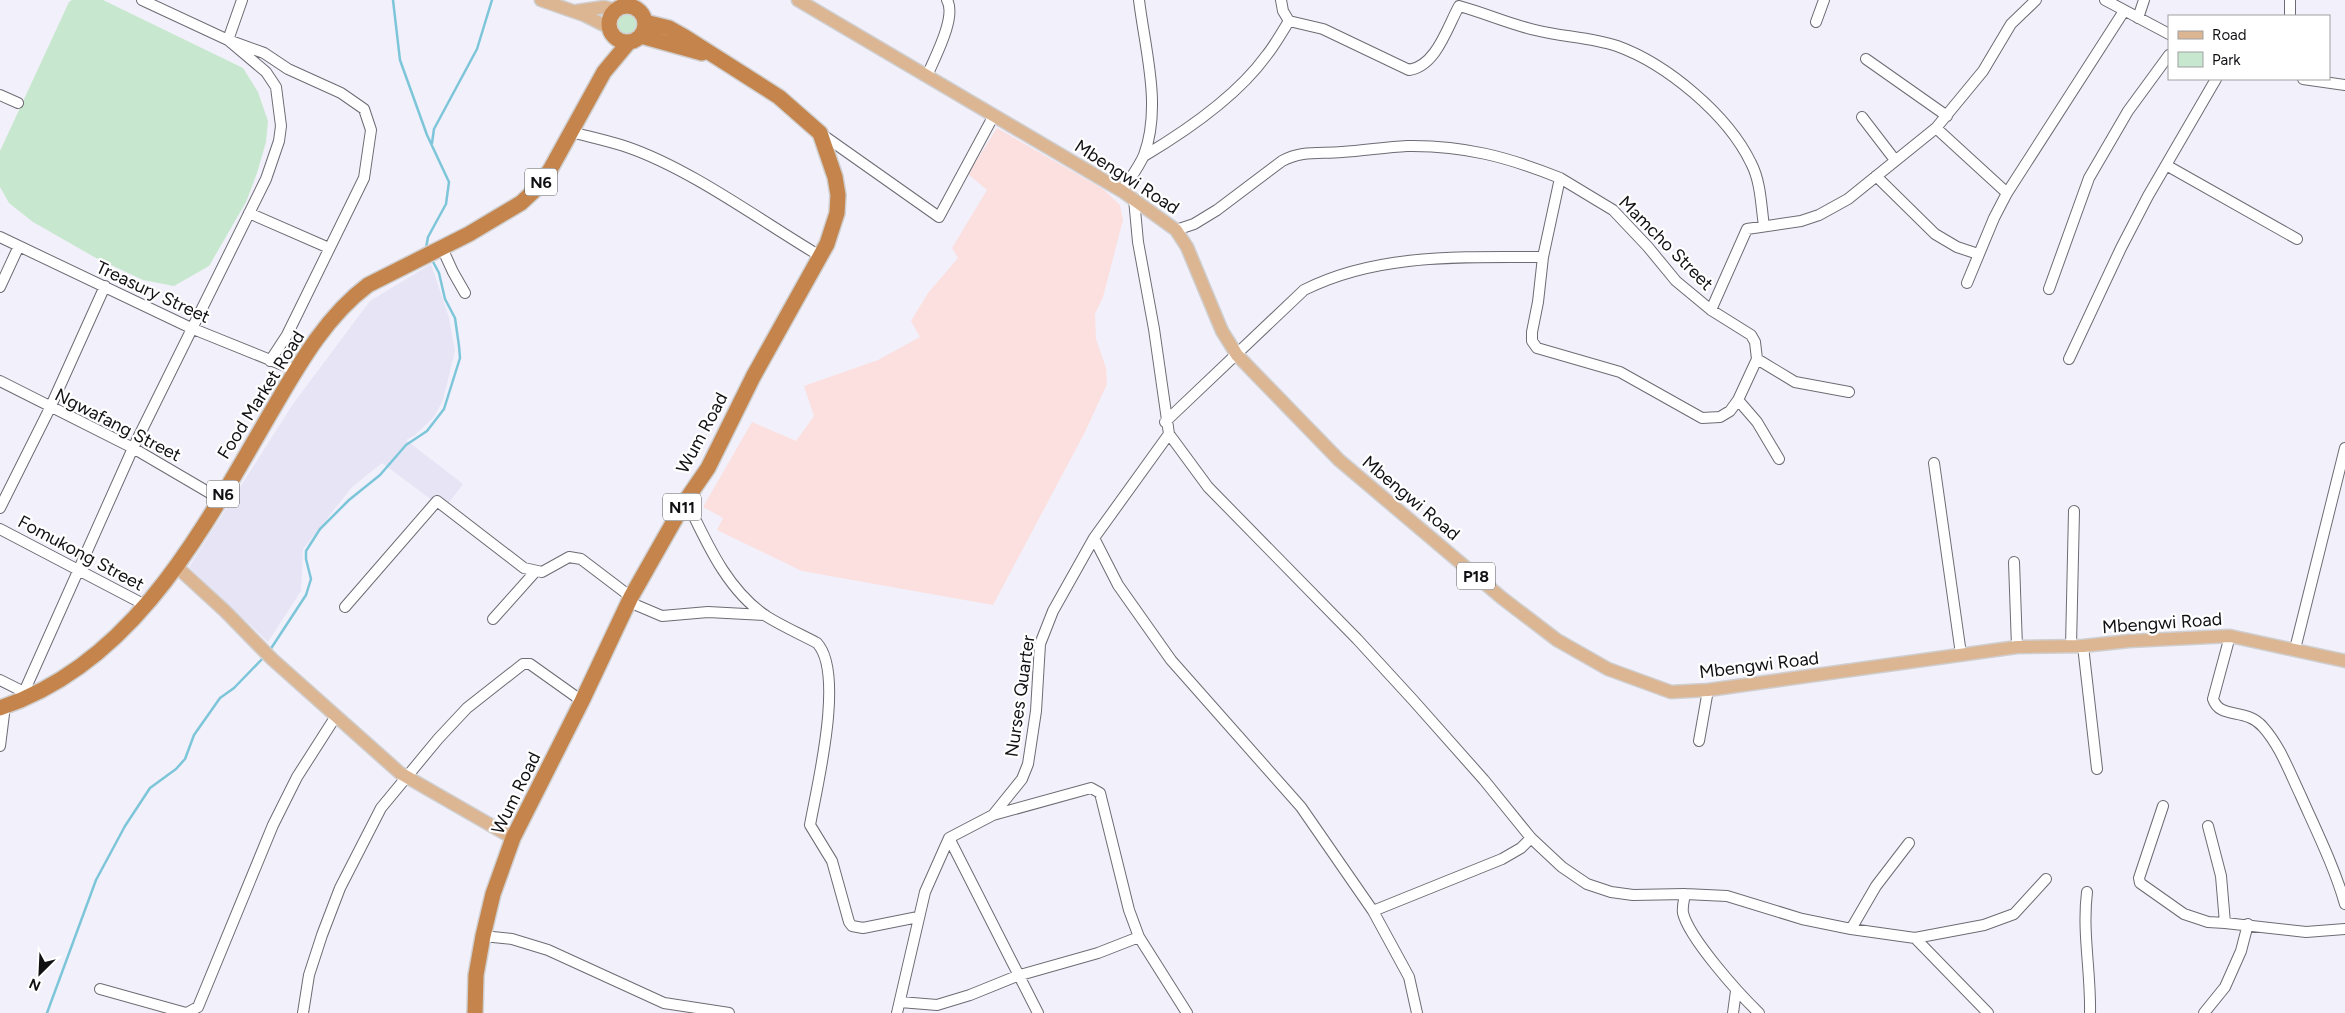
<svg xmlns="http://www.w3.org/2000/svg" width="2345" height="1013" font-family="Figtree,sans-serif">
<rect width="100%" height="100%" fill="#f2f0fa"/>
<path fill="#e6e4f5" d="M431,264l18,54 6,33 -12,49 -9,17 -19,18 -9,5 57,44 -19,25 -62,-46 -30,24 -49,62 -2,42 -33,51 -79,-75 104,-163 77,-103z"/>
<path fill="#fbe0df" d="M997,128l106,61 17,16 3,15 -20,77 -8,17 1,25 10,29 1,16 -22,48 -92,173 -191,-34 -85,-41 6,-12 -20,-11 49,-85 44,19 18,-25 -10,-30 74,-26 42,-23 -9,-16 17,-28 30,-35 -6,-10 35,-58 -19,-16z"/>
<path fill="#c7e8cf" d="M72,0h31l140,68 15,24 10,29 -2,21 -9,31 -11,29 -37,64 -35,20 -31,-6 -47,-22 -63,-36 -24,-19 -9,-16v-36l69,-149z
M615 24a11 11 0 1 1 22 0a11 11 0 1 1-22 0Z"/>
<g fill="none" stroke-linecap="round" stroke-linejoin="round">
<path stroke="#7dc6da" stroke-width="2.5" d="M393,0l7,60 27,75 22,47 -3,22 -18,33 -2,11
M432,143l2,-14 43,-80 15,-49
M270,650l36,-55 5,-16 -5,-20v-8l14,-22 29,-29 31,-25 26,-30 21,-14 17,-22 16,-51 -1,-12 -4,-28 -10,-19 -6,-26 -8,-15
M47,1013l49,-133 29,-54 25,-38 26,-19 9,-10 9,-24 26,-37 14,-10 31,-32"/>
<defs>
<path id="minor" d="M242,0l-14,40 36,13 24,16 53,24 23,16 7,21 -7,48 -77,157 -17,26
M2105,0l64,34
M2290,16v-16
M2138,18l6,-18
M1289,21l34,8 86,41c27,-4 38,-42 50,-64 26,7 50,18 76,24 27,7 55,7 82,16 50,18 111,69 134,117 10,19 10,43 13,63
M1816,22l8,-22
M1866,59l81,57
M927,76c7,-17 30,-59 20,-76
M2303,79l42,6
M0,95l18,8
M1862,117l33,43
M1936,128l71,65
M571,132c19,5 38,9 56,15 64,22 134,74 193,109
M820,133l119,84 55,-102
M1144,156c42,-25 93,-60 122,-100 9,-11 16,-24 23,-35l-6,-10 -2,-11
M2166,165l131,74
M1876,176l59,58 22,13 21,7
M1560,178l53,32 35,37 28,34 35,29 40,25 4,7 2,17 -19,41 -8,11 -10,6 -18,1 -82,-46 -83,-24 -5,-7v-9l6,-30 5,-45z
M1122,191c7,-11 17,-24 22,-36 18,-49 1,-105 -5,-155
M1134,199l4,43 16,87 15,105 39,53 149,152 56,61 71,80 47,58 31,29 25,17 24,8 22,3 52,-1 42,2 75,23 49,10 64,9 73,75
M249,213l80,35
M1176,230l18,-6 23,-14 65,-49c20,-11 38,-7 60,-9 21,-1 43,-5 65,-6 56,-1 101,11 153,32
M0,237l191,91 104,42
M442,248l11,24 12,21
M1967,283l27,-65 13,-25 117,-182
M0,287l18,-39
M2049,289l40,-111 39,-67 41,-56
M1711,310l36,-81 54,-8 18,-6 29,-16 88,-71 47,-57 28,-47 25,-24
M1757,359l38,23 54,10
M2069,359l52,-111 27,-52 68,-117
M0,381l133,67 87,51
M1738,400l19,22 22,37
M1165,422l139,-132c73,-37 159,-33 239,-33
M1934,463l27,191
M686,500c20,41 40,89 80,116 16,10 34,18 51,27 28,30 0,143 -7,182l22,36 17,61 3,4 11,2 55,-11
M0,508l50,-100 55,-122
M0,529l147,77
M1094,538l24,47 53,75 130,147 72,104 36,66 8,36
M2014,562l3,85
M629,602l33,14 46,-4 57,3
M345,607l92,-106 87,67 18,4 27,-15 12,2 50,38
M493,619l42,-47
M2230,636l-17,63c7,21 33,8 50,28 17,19 26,44 37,67 16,36 34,72 45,110
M2071,646l3,-135
M2083,646l14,123
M2295,649l50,-201
M0,680l24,12 2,6
M24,692l109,-244 133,-269 13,-38 2,-15 -5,-39 -10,-15 -38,-32 -86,-40
M1699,741l9,-51
M0,746l5,-40
M2163,806l-24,72 1,5 44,31 24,8 17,1
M993,815l98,-27 9,5 29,117 10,27 48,76
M2208,826l13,50 4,47 81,9 39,-3
M949,838l89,175
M2087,892c-5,41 4,80 3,121
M1685,894c-1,6 -3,13 -2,19 6,25 56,81 76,100
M1373,911l129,-52 19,-11 10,-10
M1851,929l25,-43 33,-43
M483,936l29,3 36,11 116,53 65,10
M1915,938l69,-13 30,-11 32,-35
M100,989l86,24
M900,1002l37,3 33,-10 47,-19 81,-23 41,-16
M187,1013l11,-6 75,-182 24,-48 39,-61
M303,1013l6,-38 13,-40 18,-47 41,-80 57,-69 29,-31 56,-44h7l52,37
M897,1013l28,-121 24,-54 44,-23 29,-36 6,-15 8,-53 4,-67 13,-33 41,-73 75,-104
M1733,1013l3,-22
M2204,1013l21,-26 16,-36 7,-27"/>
<path id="major" d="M541,0l43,15 26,13
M798,0l324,191 54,39 11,17 35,84 15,24 102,105 163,138 55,42 51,29 63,23 37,-2 309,-43 66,-1 46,-5 101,-5 115,25
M577,11l27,-4 12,3
M177,567l48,44 47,48 128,114 113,65"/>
<path id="highway" d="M609 24a18 18 0 1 1 36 0a18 18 0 1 1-36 0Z
M641,36l61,17
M0,708c135,-45 203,-179 270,-294 27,-46 54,-96 98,-129l101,-51 52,-31 16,-15 13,-18 54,-98 25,-30
M475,1013l1,-38 7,-39 10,-42 20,-56 69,-137 49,-104 55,-97 22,-32 45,-91 74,-133 10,-31 1,-18 -3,-18 -15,-44 -41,-36 -94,-60 -16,-9 -24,-6"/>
</defs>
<use href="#minor" stroke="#6d6c74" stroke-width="12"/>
<use href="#major" stroke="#cfcfd0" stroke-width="15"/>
<use href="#highway" stroke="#cfcfd0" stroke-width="18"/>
<use href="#minor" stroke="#fff" stroke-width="10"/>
<use href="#major" stroke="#dcb593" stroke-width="12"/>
<use href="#highway" stroke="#c4844b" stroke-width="15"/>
</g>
<g text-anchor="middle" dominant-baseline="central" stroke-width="4.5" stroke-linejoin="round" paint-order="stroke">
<g fill="#fff" stroke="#58585a" stroke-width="1">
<rect x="525" y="168.5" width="32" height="27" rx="4"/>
<rect x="207" y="480.5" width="32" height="27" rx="4"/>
<rect x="663" y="493.5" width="38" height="27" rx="4"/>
<rect x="1457" y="562.5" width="38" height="27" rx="4"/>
</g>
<g font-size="16" font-weight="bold" fill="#111114">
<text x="541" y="182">N6</text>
<text x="223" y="494">N6</text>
<text x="682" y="507">N11</text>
<text x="1476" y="576">P18</text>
</g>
<g font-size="18" fill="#111114" stroke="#fff">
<text transform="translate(1127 177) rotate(33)">Mbengwi Road</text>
<text transform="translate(1666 243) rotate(45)">Mamcho Street</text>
<text transform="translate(153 292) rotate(25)">Treasury Street</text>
<text transform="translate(261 395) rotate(-58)">Food Market Road</text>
<text transform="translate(118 425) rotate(27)">Ngwafang Street</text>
<text transform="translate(702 433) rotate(-62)">Wum Road</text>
<text transform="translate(1411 498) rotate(40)">Mbengwi Road</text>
<text transform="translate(81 553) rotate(28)">Fomukong Street</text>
<text transform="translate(2162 623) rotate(-4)">Mbengwi Road</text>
<text transform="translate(1759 665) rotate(-7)">Mbengwi Road</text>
<text transform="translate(1020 696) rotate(-82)">Nurses Quarter</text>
<text transform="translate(516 793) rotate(-64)">Wum Road</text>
</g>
</g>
<rect x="2168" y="15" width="162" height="65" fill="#ffffff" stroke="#a0a0a1"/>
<rect x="2178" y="31" width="25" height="8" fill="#dcb593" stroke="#a0a0a1"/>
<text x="2212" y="40" font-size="15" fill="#111114">Road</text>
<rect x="2178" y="52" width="25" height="15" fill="#c7e8cf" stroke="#a0a0a1"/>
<text x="2212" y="65" font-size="15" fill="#111114">Park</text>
<g transform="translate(40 973) rotate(204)" stroke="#ffffff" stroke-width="4" paint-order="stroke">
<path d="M0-4L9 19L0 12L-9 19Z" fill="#111114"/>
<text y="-8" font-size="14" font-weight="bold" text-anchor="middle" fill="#111114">N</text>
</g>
</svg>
